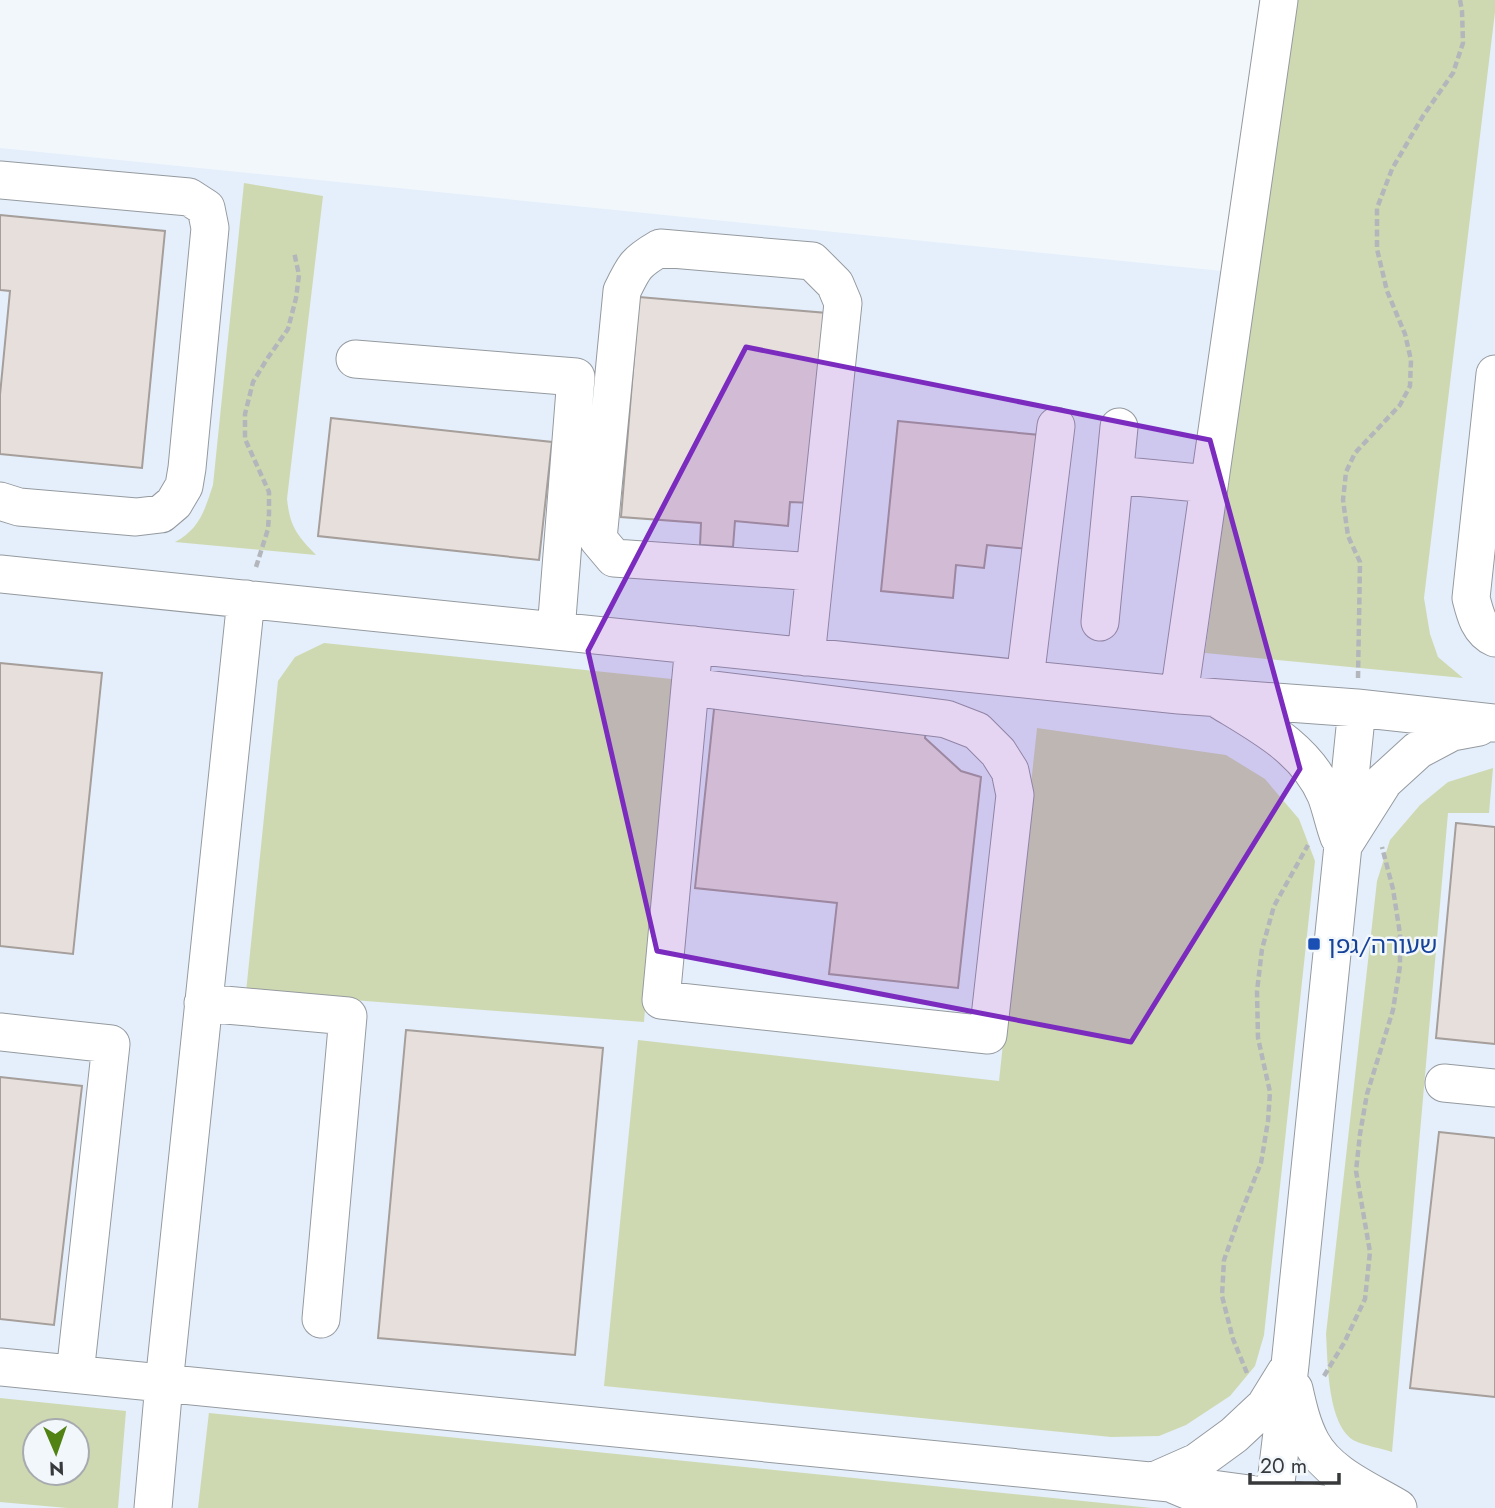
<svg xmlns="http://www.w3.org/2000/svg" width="1495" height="1508" font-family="Jost,'Noto Sans Hebrew',sans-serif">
<rect width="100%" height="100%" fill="#f2f7fc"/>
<path fill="#e4effb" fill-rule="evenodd" d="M1495,0v1508h-1495v-1360l1222,123zM35,1431h42v42h-42z"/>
<path fill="#cfd9b1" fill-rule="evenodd" d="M1292,0h203v12l-71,586 6,36 8,23 25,21 -258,-25z
M244,183l79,13 -36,303c3,28 10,36 29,56l-141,-13c25,-13 30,-33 38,-57z
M324,643l348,36 -28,343 -398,-30 32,-311 17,-24z
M1037,728l189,27 39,24 34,40 16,42 -51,474 -9,31 -25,30 -44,29 -27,11 -48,1 -507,-51 34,-346 361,41z
M1493,768l-4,45h-41l-56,639c-12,-4 -26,-6 -37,-11 -28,-15 -27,-79 -29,-107l51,-453 13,-41 30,-35 28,-23z
M0,1398l126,13 -8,97h-51l-67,-6zM35,1431h42v42h-42z
M209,1412v1l943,95h-954z"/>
<path fill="#e6dfdb" stroke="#a59e9a" stroke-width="2" d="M0,215l165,16 -23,237 -142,-14v-59l10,-104 -10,-1z
M639,297l188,16 -15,190 -22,-1 -2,24 -53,-5 -2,26 -33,-2 1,-22 -80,-6z
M331,418l221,24 -13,118 -221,-24z
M898,421l142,14 -12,114 -41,-4 -3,23 -28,-3 -3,33 -72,-7z
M0,663l102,10 -29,281 -73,-8z
M715,700l212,22 -2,16 36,33 20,6 -23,211 -129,-14 8,-71 -142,-15z
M1456,823l39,4v217l-59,-6z
M406,1030l197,18 -28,307 -197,-17z
M0,1077l82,9 -28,239 -54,-6z
M1439,1132l56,6v259l-85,-9z"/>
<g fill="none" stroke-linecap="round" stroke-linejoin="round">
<defs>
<path id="minor" d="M0,180l189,17 17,11 4,20 -23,240 -3,18 -10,17 -13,11 -25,3 -117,-10 -19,-6
M355,359l221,18 -20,254
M1495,374l-24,224c4,16 8,33 24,40
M1115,475l94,9
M0,574l1179,121 178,13 138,15
M1100,622l19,-195
M806,657l37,-354 -8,-19 -23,-23 -152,-13c-24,14 -26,18 -38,43l-24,248 16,19 201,14
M1025,679l31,-253
M690,687l256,32 31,12 21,21 12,19 5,24 -27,240 -327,-35 29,-313 4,-42
M1179,695l100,-695
M1221,701c41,25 85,48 105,94 5,13 8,29 13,42
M1346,841l38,-60 34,-31 34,-18 27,-5
M203,1003l145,13 -27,303
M0,1032l111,12 -36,330
M1444,1083l51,5
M0,1367l1170,116 41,17 8,8
M1294,1389c4,18 8,36 17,53 17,32 57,48 87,66
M1154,1481l43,-19 37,-27 31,-29 21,-34
M1190,1486l162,22
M153,1508l11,-124 82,-785
M1273,1508l17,-143 67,-657"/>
</defs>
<use href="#minor" stroke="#959a9f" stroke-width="39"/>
<path stroke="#b3b7bb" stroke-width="4.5" stroke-dasharray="7 3.5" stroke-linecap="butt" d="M256,567l12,-38 1,-15v-22l-24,-53v-25l8,-32 14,-23 21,-30 8,-31 3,-23 -5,-23
M1358,678l2,-116 -12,-26 -5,-36 3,-28 9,-19 45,-48 10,-19 1,-26 -6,-26 -18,-43 -10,-42v-41l15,-39 31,-53 30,-43 10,-30 -1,-32 -2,-11
M1247,1373l-14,-34 -11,-43 2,-36 15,-42 22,-55 7,-42 2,-29 -12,-54 -1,-47 5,-42 12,-43 34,-61
M1324,1376l20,-33 21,-44 5,-47 -14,-81 4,-37 7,-40 26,-84 7,-44v-32l-7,-45 -11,-42"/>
<use href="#minor" stroke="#fff" stroke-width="37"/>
</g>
<path fill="#7b2cbf" fill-opacity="0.2" stroke="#7b2cbf" stroke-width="5" stroke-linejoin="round" d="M746,347l464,93 90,329 -169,273 -474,-91 -69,-300z"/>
<rect fill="#1a4fb4" stroke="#f2f7fc" stroke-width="2.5" x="1307" y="937" width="14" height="14" rx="3.5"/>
<g text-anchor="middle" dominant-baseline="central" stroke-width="5" stroke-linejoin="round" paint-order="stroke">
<g font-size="24" fill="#164399" stroke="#f2f7fc" text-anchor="start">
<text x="1328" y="944">שעורה/גפן</text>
</g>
</g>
<g transform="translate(56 1452) rotate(178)"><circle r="33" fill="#f2f7fc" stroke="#a7abaf" stroke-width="2"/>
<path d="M0-5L12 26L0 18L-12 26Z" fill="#518214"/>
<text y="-10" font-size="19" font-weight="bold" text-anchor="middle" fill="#37393b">N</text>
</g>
<path d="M1250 1473v10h89v-10" fill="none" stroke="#37393b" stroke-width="3.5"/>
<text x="1260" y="1473" font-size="21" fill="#37393b" stroke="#f2f7fc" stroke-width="5" paint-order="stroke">20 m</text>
</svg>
